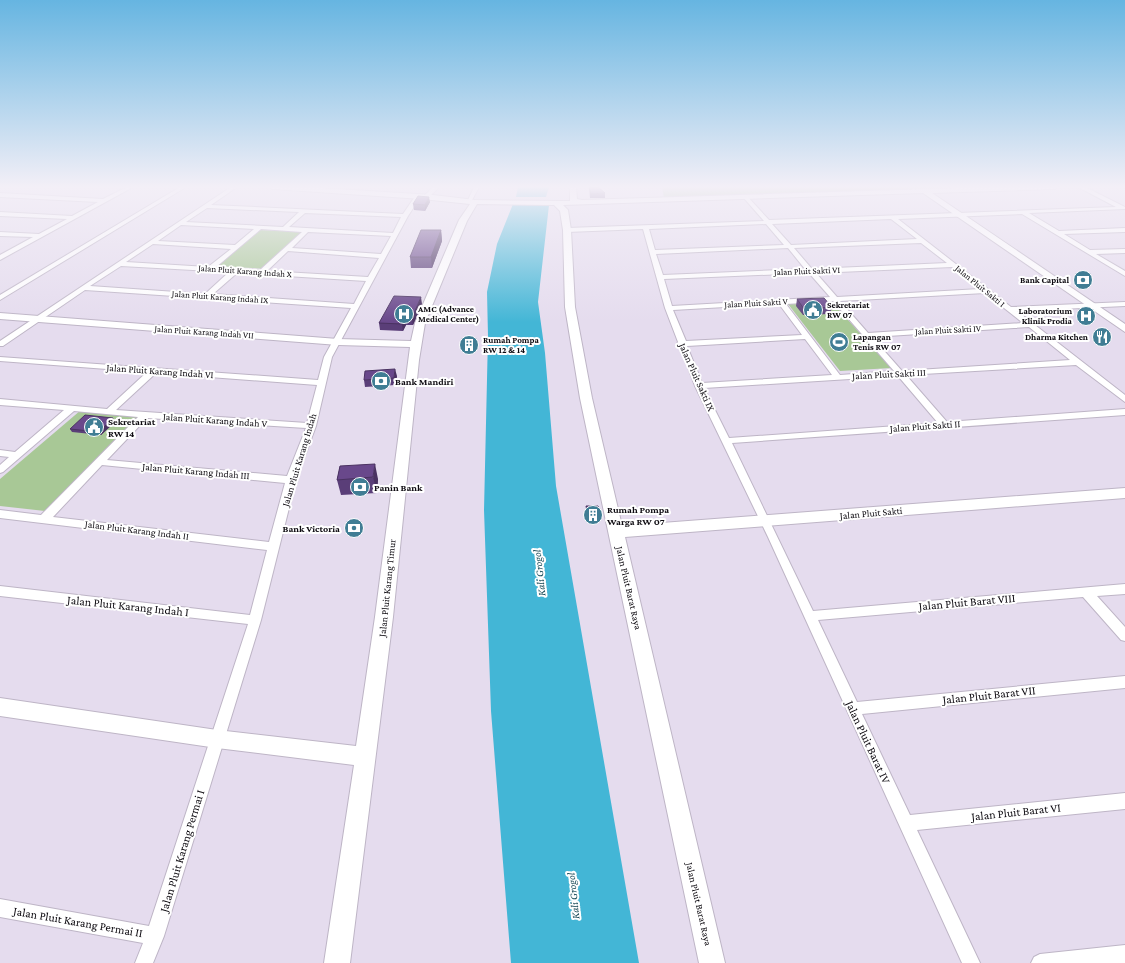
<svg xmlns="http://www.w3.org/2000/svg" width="1125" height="963" font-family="'Crimson Pro',serif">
<rect width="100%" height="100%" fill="#e5dcee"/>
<path fill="#a8c896" d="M662,187h341l-339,11z
M259,230l49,2 -40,37 -54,-3z
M832,302l59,66 -51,3 -52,-67z
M81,410l63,5 -99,96 -45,-5v-27z"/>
<path fill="#43b6d6" d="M518,187h31l-3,10h-30z
M513,204l36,1 -11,97 7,51 11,133 83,477h-128l-20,-252 -7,-201 4,-174 -1,-44 10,-48z"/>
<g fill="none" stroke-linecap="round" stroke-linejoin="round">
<defs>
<path id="street" d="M127,187h6l-133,73v-5l33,-18 -33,-1v-4l39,2 28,-15 -67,-3v-4l72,4 26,-14 -98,-5v-4l103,6z
M180,187h6l-186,113v-5z
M231,187h6l-26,18 192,9 13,-19 5,1 -13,20 -76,141 -16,69 -20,54 -35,140 -97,316 -11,27h-18l8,-20 -143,-26v-18l149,27 99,-302 -248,-28v-10l250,29 17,-65 -267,-32v-8l41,5 97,-98 -64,-6 -71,61 -3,1v-8l9,-8 -9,-1v-6l15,2 49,-42 -64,-5v-6l107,10 40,-37 -147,-11v-4l318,23 6,-23 27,-49 -266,-18 -82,56h-3v-5zM207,208l92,4 -16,15 -97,-5zM305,213l96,4 -8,16 -104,-6zM181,225l73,4 -19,16 -77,-4zM261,229l41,3 -42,38 -45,-2zM308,232l83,4 -10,18 -89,-6zM153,244l78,5 -23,18 -82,-5zM288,251l91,7 -11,19 -101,-6zM121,266l108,6 -24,22 -115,-8zM237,273l129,8 -12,23 -141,-10zM156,373l161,12 -10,38 -191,-13zM147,418l159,10 -19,48 -180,-16zM102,465l183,18 -16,59 -216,-25z
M433,187h6l-12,12h-4v-2z
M474,187h5l-7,13h-4z
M1078,187h7l40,20v2l-96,4 30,18 66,-3v4l-61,2 26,16 35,-1v4l-29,1 29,17v5l-103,-62 -124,5 113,88 114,-5v4l-108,5 108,84v7l-49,-37 -170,10 41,47 178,-13v6l-393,28 81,168 312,-27v10l-28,2 28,31v14l-4,-1 -38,-43 -265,23 39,82 268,-26v12l-263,26 48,101 215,-22v16l-208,21 63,133h-18l-194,-426 -73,-151 -15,-40 -3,-2 1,-2 -13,-34 -22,-79 -76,3 -3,-2 3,-2 197,-7 -21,-24 3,-2 23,25 347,-13zM891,219l26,20 -126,6 -19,-21zM766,224l18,21 -129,5 -6,-21zM921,243l26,20 -135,6 -18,-21zM788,248l17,21 -142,6 -7,-21zM952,267l28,22 -143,8 -21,-24zM809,273l21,24 -158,9 -8,-27zM985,293l38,30 -155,10 -28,-32zM833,301l61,70 -54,4 -54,-71zM779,304l23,31 -116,6 -13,-31zM1029,327l41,33 -168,11 -30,-34zM805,339l27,36 -130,8 -15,-37zM898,376l40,47 -209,15 -25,-50z
M1125,945v18h-94l3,-6 6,-3z"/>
<path id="secondary" d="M269,187h36l128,8 42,5 87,1h8v-14h6l1,12 5,1 412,-13h64l-3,2 -123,4 193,131v8l-202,-139 -360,12 5,5 3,20 4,77 17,91 30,128 503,-38v10l-500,39 100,426h-26l-119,-565 -15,-91 -2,-77 -3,-19 -6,-6 -77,-1 -10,17 -42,102 -6,37 -26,257 -43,346h-26l30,-198 -137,-17 -217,-32v-18l217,32 139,16 19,-129 35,-270 -72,-2 -338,-26v-6l338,26 73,2 4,-18 44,-103 11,-16 -48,-5 -149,-10z"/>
</defs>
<use href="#street" stroke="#beb5c6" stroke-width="2"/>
<use href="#secondary" stroke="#beb5c6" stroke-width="2"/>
<use href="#street" fill="#fff" fill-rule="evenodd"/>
<use href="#secondary" fill="#fff" fill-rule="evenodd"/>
</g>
<path fill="#5a3e78" d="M589,187h9l7,6v5h-15z
M430,202l-5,9 -11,-1 -1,-6z
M441,230l1,11 -10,27h-21l-1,-11z
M797,299l35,8 -2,7 -27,1 -7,-9z
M422,304l-9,21h-7l-3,6 -23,-1 -1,-7z
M397,376l-2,9 -30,2 -1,-7z
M113,418l2,4 -14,13 -29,-3 -2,-3z
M340,466l38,13 -1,14 -36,2 -4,-15z
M586,506l14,10 -1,3 -11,1z"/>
<path fill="#4a3261" d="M429,197l1,5 -5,9v-6z
M441,230l1,11 -10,27 -1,-11z
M421,297l1,7 -9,21 -1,-7z
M405,318l1,7 -3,6 -1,-7z
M395,369l2,7 -2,9 -1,-7z
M113,418l2,4 -14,13 -2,-3z
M375,464l3,15 -1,14 -4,-16z"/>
<path fill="#69488b" stroke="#4a3261" d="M589,187h9l7,6 -14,1z
M418,196l11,1 -4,8 -12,-1z
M421,230h20l-10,27h-21z
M394,296l27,1 -9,21h-7l-3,6 -23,-1z
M824,298l8,9 -28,2 -7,-10z
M395,369l-1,9 -30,2 1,-9z
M85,415l28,3 -14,14 -29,-3z
M375,464l-2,13 -36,3 3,-14z
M586,506h12l2,10h-12z"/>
<linearGradient id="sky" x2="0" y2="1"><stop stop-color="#66b5e1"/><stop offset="0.58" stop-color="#f3eff7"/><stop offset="1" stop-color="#f3eff7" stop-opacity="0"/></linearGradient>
<rect width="1125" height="322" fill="url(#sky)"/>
<defs>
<symbol id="bank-disc" viewBox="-11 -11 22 22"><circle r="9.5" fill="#407d94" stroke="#fff"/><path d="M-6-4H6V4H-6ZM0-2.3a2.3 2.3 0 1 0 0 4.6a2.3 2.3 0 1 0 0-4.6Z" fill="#fff"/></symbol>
<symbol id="civic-disc" viewBox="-11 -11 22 22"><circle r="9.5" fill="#407d94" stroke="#fff"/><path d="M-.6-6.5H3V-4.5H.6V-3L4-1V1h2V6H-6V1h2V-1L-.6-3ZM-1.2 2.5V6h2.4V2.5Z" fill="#fff"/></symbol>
<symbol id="hospital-disc" viewBox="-11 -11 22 22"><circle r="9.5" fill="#407d94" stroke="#fff"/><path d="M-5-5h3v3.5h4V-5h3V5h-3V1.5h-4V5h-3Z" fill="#fff"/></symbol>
<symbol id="restaurant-disc" viewBox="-11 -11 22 22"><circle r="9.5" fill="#407d94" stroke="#fff"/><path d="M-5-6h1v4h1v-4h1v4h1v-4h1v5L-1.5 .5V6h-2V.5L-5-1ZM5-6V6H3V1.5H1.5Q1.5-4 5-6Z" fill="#fff"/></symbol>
<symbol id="stadium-disc" viewBox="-11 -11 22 22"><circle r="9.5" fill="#407d94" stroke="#fff"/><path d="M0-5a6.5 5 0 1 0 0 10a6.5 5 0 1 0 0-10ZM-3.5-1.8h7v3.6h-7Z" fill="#fff"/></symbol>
<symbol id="building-disc" viewBox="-11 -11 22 22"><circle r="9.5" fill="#407d94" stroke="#fff"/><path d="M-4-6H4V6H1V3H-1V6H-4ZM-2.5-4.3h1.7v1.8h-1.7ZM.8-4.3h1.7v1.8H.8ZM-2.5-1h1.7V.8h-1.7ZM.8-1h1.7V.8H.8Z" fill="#fff"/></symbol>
</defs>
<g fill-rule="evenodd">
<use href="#bank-disc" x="1072" y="269" width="22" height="22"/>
<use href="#civic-disc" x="802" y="299" width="22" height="22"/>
<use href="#hospital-disc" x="393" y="303" width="22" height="22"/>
<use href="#hospital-disc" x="1075" y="305" width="22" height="22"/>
<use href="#restaurant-disc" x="1091" y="326" width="22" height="22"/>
<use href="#stadium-disc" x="828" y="331" width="22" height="22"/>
<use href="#building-disc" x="458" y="334" width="22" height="22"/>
<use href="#bank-disc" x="370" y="370" width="22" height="22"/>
<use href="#civic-disc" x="83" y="416" width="22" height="22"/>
<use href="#bank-disc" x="349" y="476" width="22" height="22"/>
<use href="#building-disc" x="582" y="504" width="22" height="22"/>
<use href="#bank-disc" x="343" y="517" width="22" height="22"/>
</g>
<g text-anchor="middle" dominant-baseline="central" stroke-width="4" stroke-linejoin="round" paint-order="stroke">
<g font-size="9" fill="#0d0a10" stroke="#fff">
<text transform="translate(245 271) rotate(4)">Jalan Pluit Karang Indah X</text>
<text transform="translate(807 271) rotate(-2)">Jalan Pluit Sakti VI</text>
<text transform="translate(980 286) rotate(39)">Jalan Pluit Sakti I</text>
<text transform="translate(220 297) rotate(4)">Jalan Pluit Karang Indah IX</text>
<text transform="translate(756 303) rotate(-3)">Jalan Pluit Sakti V</text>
<text transform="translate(948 330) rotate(-3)">Jalan Pluit Sakti IV</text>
<text transform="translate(204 332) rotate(4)">Jalan Pluit Karang Indah VII</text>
</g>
<g font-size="9" font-weight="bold" fill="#0d0a10" stroke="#fff" text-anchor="start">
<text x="1069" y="280" text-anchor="end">Bank Capital</text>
<text x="827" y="305">Sekretariat<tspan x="827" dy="10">RW 07</tspan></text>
<text x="418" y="309">AMC (Advance<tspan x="418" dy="10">Medical Center)</tspan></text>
<text x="1072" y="311" text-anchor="end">Laboratorium<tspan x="1072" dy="10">Klinik Prodia</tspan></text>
<text x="853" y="337">Lapangan<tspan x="853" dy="10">Tenis RW 07</tspan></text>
<text x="1088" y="337" text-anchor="end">Dharma Kitchen</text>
<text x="483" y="340">Rumah Pompa<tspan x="483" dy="10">RW 12 &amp; 14</tspan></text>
</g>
<g font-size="10" fill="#0d0a10" stroke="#fff">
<text transform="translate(160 371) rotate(4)">Jalan Pluit Karang Indah VI</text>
<text transform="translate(889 374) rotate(-3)">Jalan Pluit Sakti III</text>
<text transform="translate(697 377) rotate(66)">Jalan Pluit Sakti IX</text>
<text transform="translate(215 420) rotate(4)">Jalan Pluit Karang Indah V</text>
<text transform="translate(925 426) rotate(-4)">Jalan Pluit Sakti II</text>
<text transform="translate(299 460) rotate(-73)">Jalan Pluit Karang Indah</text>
<text transform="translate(196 471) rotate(5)">Jalan Pluit Karang Indah III</text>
<text transform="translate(871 513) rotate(-5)">Jalan Pluit Sakti</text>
<text transform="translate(137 530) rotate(7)">Jalan Pluit Karang Indah II</text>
<text transform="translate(387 588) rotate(-84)">Jalan Pluit Karang Timur</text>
<text transform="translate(629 588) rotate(77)">Jalan Pluit Barat Raya</text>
<text transform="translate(699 904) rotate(77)">Jalan Pluit Barat Raya</text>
</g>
<g font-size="10" font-weight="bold" fill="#0d0a10" stroke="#fff" text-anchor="start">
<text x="395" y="381">Bank Mandiri</text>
<text x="108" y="421">Sekretariat<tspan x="108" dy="12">RW 14</tspan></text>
<text x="374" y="487">Panin Bank</text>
<text x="607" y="509">Rumah Pompa<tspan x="607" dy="12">Warga RW 07</tspan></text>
<text x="340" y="528" text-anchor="end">Bank Victoria</text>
</g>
<g font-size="11" font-style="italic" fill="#1a4b58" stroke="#fff">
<text transform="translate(539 573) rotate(-96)">Kali Grogol</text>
<text transform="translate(573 896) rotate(-96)">Kali Grogol</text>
</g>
<g font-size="12" fill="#0d0a10" stroke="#fff">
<text transform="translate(967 602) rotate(-5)">Jalan Pluit Barat VIII</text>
<text transform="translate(128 606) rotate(6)">Jalan Pluit Karang Indah I</text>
<text transform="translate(989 695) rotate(-6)">Jalan Pluit Barat VII</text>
<text transform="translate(868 742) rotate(65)">Jalan Pluit Barat IV</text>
<text transform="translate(1016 812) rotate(-6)">Jalan Pluit Barat VI</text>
<text transform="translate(182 851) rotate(-73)">Jalan Pluit Karang Permai I</text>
<text transform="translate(78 922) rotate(10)">Jalan Pluit Karang Permai II</text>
</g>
</g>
</svg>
